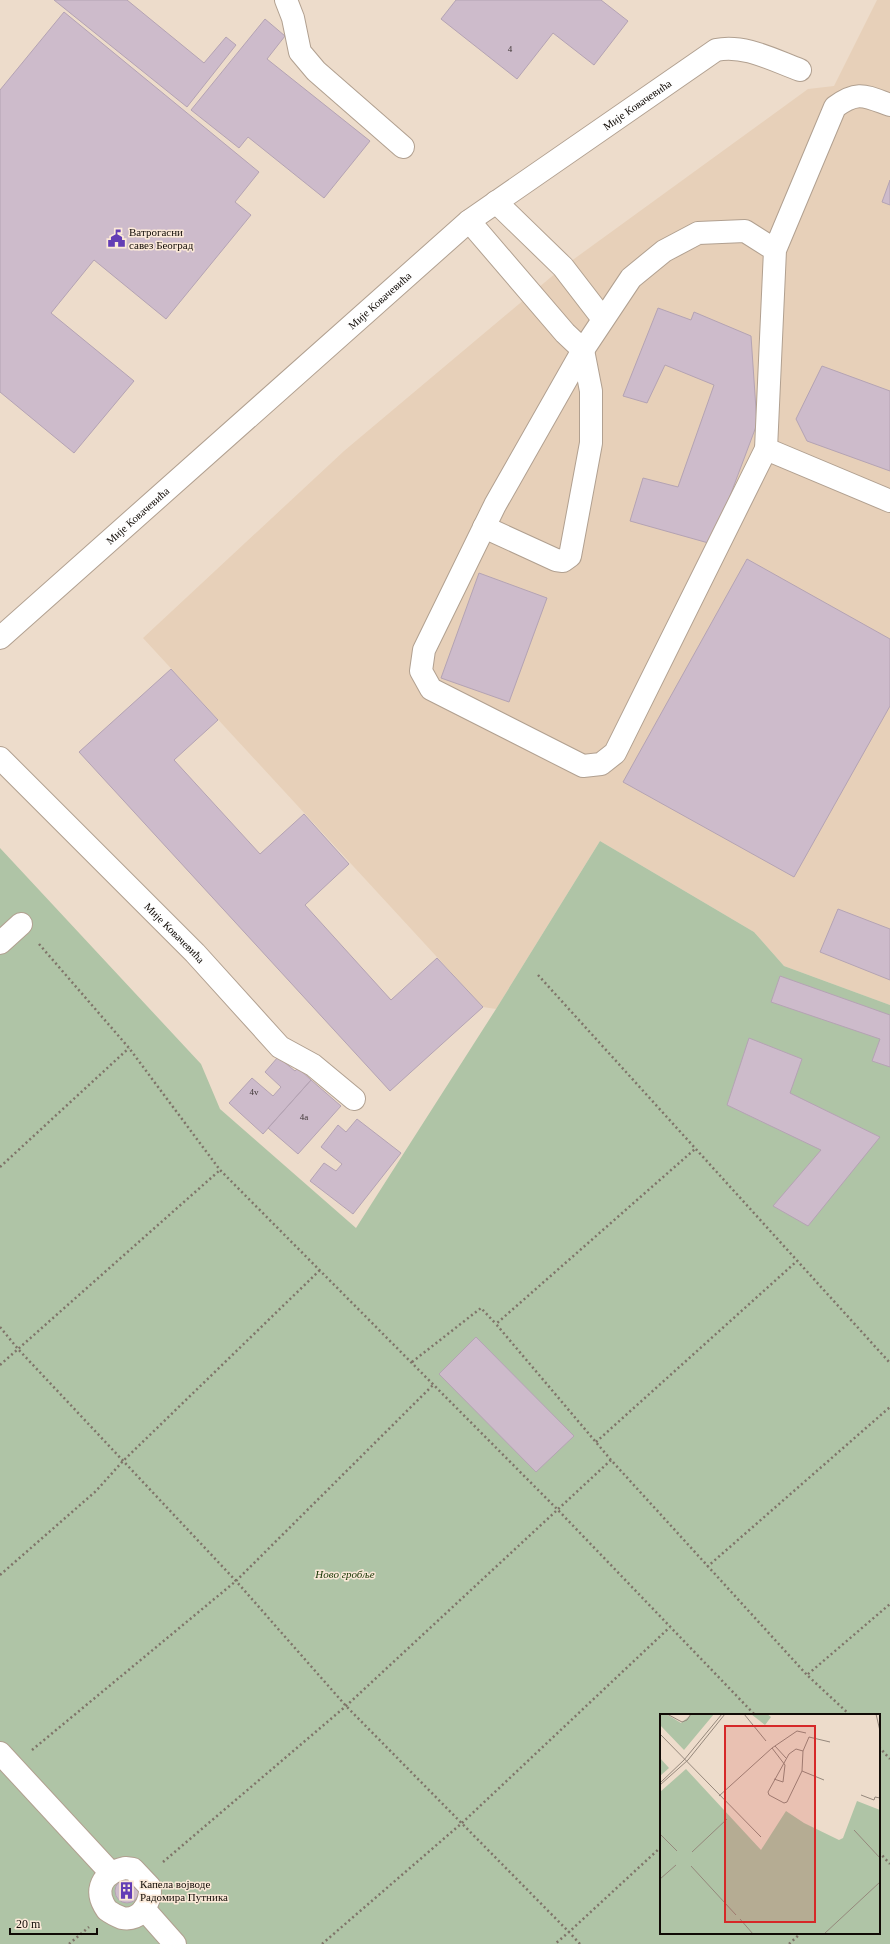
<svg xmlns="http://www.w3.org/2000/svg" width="890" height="1944" font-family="'Times New Roman',serif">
<rect width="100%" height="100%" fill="#eddccb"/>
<path fill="#e7d0b9" d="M877,0h13v1005l-106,-39 -30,-34 -154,-91 -104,168 -13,-2 -340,-369 201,-187 219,-184 245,-178 26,-3z"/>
<path fill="#afc4a6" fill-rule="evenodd" d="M600,841l154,91 30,34 106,39v939h-890v-1096l201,216 19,45 136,119 140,-219zM661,1715h218v218h-218z"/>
<path fill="#cdbbcb" stroke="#b4a3b3" d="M54,0h73l77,63 22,-26 10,8 -49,62z
M456,0h145l27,21 -34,44 -41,-32 -36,46 -76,-60z
M64,12l195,160 -24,30 16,13 -85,104 -72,-59 -43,53 83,68 -60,72 -74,-61v-302z
M265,19l20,17 -18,23 103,82 -46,57 -76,-61 -9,11 -48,-38z
M890,180v25l-8,-3z
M658,308l33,12 3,-8 57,24 6,88 -45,120 -82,-23 13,-43 35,9 36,-102 -49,-20 -18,38 -24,-7z
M822,366l68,25v80l-83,-30 -11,-22z
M747,559l143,80v67l-96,171 -171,-95z
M479,573l68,25 -38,104 -68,-24z
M171,669l47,51 -44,40 86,94 44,-40 45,50 -44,41 86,95 46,-42 46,49 -93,84 -311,-339z
M838,909l52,20v51l-70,-28z
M780,976l110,39v52l-18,-6 8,-22 -109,-37z
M749,1038l53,21 -12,34 90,44 -72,89 -35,-20 48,-56 -94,-45z
M278,1057l17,14 3,-3 13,12 -48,54 -34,-31 23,-25 21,18 8,-9 -16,-15z
M311,1080l30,26 -43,48 -30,-26z
M357,1119l44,34 -48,61 -43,-33 14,-18 12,8 6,-7 -21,-17 17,-22 8,7z
M476,1337l98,99 -38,36 -97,-98z
M115 1891a12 12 0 1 1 24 0a12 12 0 1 1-24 0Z"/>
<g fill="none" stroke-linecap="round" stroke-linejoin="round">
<defs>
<g id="minor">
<path d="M286,0l7,18 7,34 16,19 87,76"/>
<path d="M496,202l67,65 40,52"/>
<path d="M469,221l96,112 18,17 8,41v52l-21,113 -7,5 -7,-1 -72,-33"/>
<path d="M775,250l-30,-19 -47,2 -34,18 -33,27 -48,72 -88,155 -71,145 -3,21 10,18 152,77 18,-2 14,-11 151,-304 9,-199 60,-143c23,-17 30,-11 55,-2"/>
<path d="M766,449l124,52"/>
<path id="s1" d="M0,638l469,-417 247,-171c28,-6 57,10 84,20"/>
<path id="s2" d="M0,758l195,195 85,94 33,18 41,34"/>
<path d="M0,943l21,-19"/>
<path d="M0,1753l111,120"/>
<path d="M125,1868l8,1 17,18c1,15 -9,35 -28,31 -5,-2 -11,-5 -15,-8 -14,-20 -5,-37 18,-42z"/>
<path d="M144,1909l31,35"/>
</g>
</defs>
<use href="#minor" stroke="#b1a090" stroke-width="24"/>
<path stroke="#7f7469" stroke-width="2.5" stroke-dasharray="2 3" stroke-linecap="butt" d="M39,944l90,104 91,122 337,339 198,206
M538,975l352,388
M0,1167l129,-119
M0,1327l18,22 218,232 110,125 223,226 -14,12
M412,1362l69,-54 15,16
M0,1365l220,-195
M596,1442l201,-181
M611,1460l-115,-136 199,-175
M707,1567l183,-160
M0,1575l96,-84 27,-30 197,-191
M850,1715l-43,-40 83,-71
M879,1747l11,12
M32,1750l204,-169 198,-197
M879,1852l11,12
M163,1862l183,-156 265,-246 196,215
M69,1944l20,-17
M322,1944l140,-121 208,-196
M580,1944l-11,-12 92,-85
M789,1944l12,-11"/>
<use href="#minor" stroke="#fff" stroke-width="22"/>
</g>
<defs>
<symbol id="civic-bare" viewBox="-9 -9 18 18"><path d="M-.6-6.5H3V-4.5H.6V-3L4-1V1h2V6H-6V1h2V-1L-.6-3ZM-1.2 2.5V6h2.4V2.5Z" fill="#633db5" stroke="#fbe9d8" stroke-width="2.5" paint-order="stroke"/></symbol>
<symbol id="building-bare" viewBox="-9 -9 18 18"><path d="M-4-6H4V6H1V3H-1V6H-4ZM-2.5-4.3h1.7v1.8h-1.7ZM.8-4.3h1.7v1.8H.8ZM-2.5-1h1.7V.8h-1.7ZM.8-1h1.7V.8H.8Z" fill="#633db5" stroke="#fbe9d8" stroke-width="2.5" paint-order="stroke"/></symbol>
</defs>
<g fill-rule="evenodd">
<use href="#civic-bare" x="104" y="226" width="25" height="25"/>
<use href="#building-bare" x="114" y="1878" width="25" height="25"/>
</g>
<g text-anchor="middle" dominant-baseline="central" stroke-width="3" stroke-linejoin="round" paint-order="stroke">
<g font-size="9" fill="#403737">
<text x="510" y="49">4</text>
<text x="254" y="1092">4v</text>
<text x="304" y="1117">4a</text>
</g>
<g font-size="11" fill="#110b06" stroke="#fbe9d8">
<text stroke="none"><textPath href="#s1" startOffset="832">Мије Ковачевића</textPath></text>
<text stroke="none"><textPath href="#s1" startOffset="508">Мије Ковачевића</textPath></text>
<text stroke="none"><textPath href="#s1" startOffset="184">Мије Ковачевића</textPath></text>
<text stroke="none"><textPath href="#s2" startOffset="247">Мије Ковачевића</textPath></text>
</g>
<g font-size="11" fill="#110b06" stroke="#fbe9d8" text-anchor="start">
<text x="129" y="232">Ватрогасни<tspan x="129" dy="13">савез Београд</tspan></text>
<text x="140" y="1884">Капела војводе<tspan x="140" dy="13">Радомира Путника</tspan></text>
</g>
<g font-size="11" font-style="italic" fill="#143400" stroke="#fbe9d8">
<text x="345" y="1574">Ново гробље</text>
</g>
</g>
<g transform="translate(660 1714)">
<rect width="220" height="220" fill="#eddccb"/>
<path d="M0,0h6l15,9 11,-9h22l-30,36 -24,-25zM91,0h16l4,3 -6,8zM0,44l9,10 -9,8zM26,55l75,81 25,-39 18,12 35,17 4,-2 14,-37 23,9v124h-220v-142z" fill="#afc4a6"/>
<path fill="none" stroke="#95887c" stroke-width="1" d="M7,0l15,8 5,-2 4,-6M84,0l22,27M216,0l4,17M0,20l101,103M115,32l11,12M112,34l13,17 -2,17 -9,-3M143,37l-7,-2 -7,5 -21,38 1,3 15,8 3,-1 15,-31 1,-20 6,-14 21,5M142,57l22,9M0,69l24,-23 38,-46M0,71l28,-25 37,-46M201,81l13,5 1,-3 5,1M59,82l53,-48 25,-17 9,2M194,116l26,28M0,120l17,17M32,138l35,-33M31,152l45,49M0,165l16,-14M80,205l13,15M164,220l56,-52"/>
<path fill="#d62828" fill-opacity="0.15" stroke="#d62828" stroke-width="2" d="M65,12h90v196h-90z"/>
<rect width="220" height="220" fill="none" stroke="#110b06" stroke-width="2"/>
</g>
<path d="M10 1928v6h87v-6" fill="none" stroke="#110b06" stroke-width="2"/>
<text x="16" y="1928" font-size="12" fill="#110b06" stroke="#fbe9d8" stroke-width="3" paint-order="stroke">20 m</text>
</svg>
